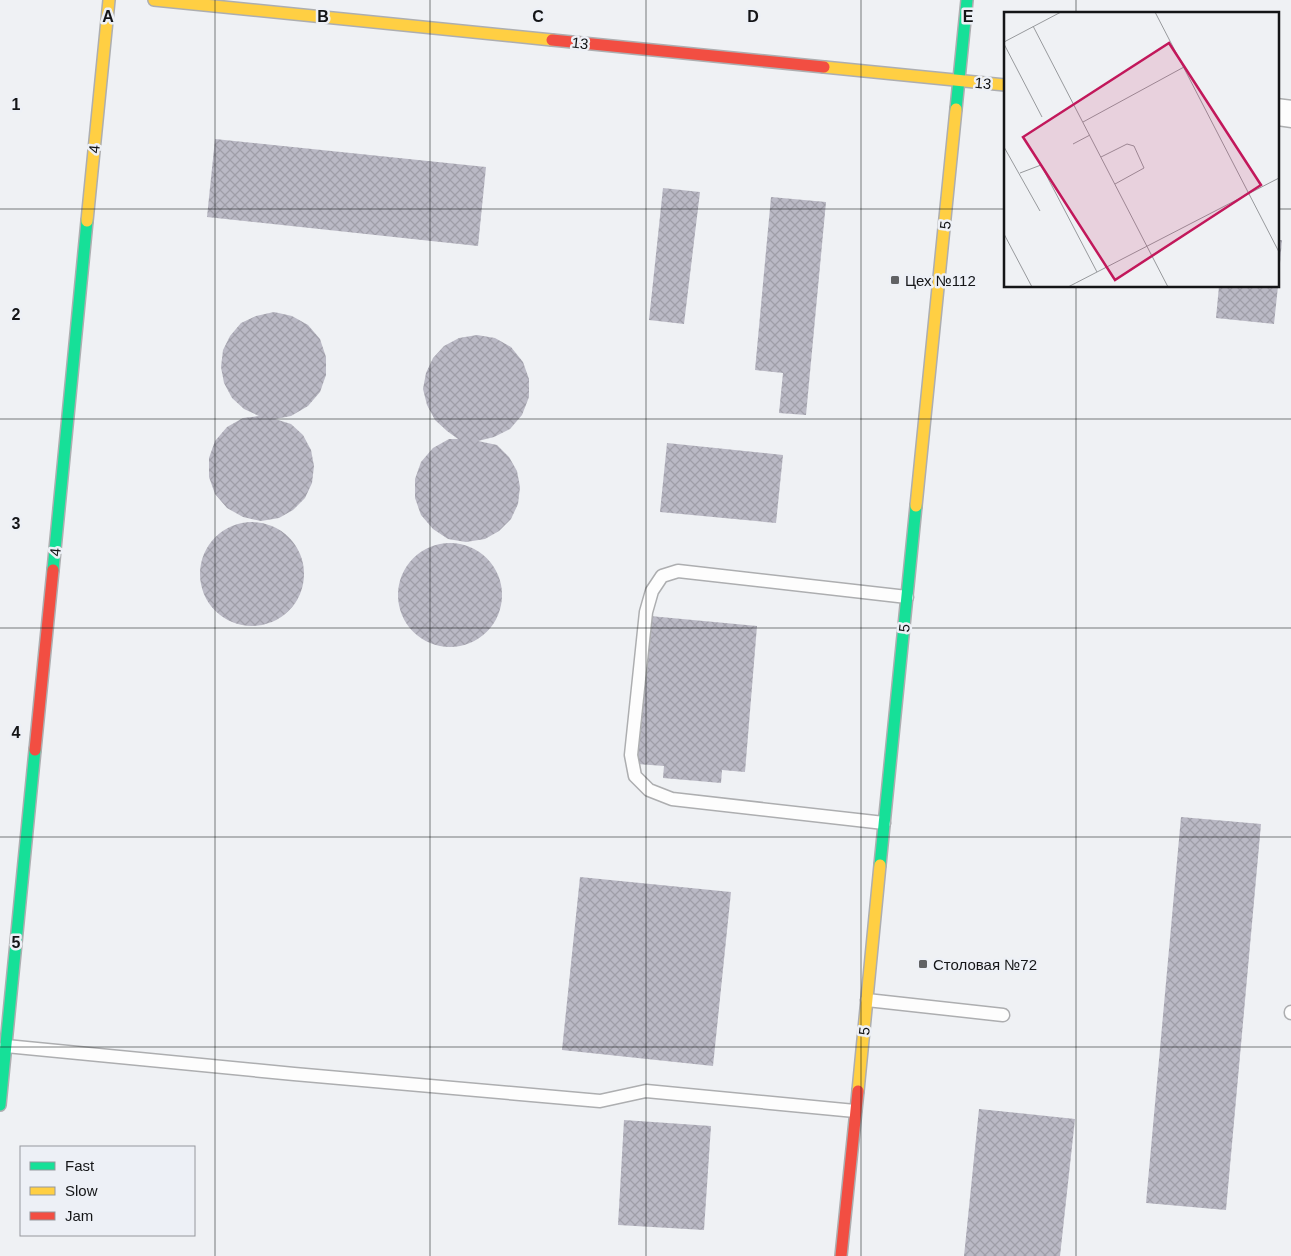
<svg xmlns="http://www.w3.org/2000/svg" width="1291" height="1256" font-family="Helvetica,sans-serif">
<defs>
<pattern id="building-cross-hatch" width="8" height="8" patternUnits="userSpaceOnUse" patternTransform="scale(1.25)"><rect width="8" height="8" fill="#bab9c5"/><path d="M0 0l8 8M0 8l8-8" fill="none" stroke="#9f9ea8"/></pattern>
</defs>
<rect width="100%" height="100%" fill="#eff1f4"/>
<path fill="url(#building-cross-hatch)" d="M215,139l271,28 -8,79 -271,-29z
M663,188l37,4 -16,132 -35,-4z
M771,197l55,5 -20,213 -27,-2 4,-40 -28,-3z
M1277,240h5l-3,35h-2z
M1219,286h59l-4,38 -58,-6z
M274,312l18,4 16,9 12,14 6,18v18l-6,17 -12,14 -17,10 -16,3 16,5 12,11 8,15 3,16 -2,17 -7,15 -12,12 -14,8 -18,3 -18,-4 -16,-9 -12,-14 -6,-17v-19l6,-17 12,-14 16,-9 16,-2 -15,-7 -12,-11 -8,-15 -3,-16 2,-17 7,-14 11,-13 15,-7z
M477,335l18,3 16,9 12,15 6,17v18l-7,18 -12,14 -16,8 -16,4 19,4 12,12 8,14 3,16 -2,17 -7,15 -12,12 -14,8 -19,3 -18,-3 -15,-10 -12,-14 -6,-17v-19l6,-17 12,-14 16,-9h9l-11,-8 -12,-11 -8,-15 -4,-16 3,-16 7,-15 11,-12 15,-8z
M667,443l116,12 -7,68 -116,-11z
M200 574a52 52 0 1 1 104 0a52 52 0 1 1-104 0Z
M398 595a52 52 0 1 1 104 0a52 52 0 1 1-104 0Z
M650,616l107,10 -12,146 -23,-2 -1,13 -58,-5 1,-12 -27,-2z
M1181,817l80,7 -35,386 -80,-7z
M580,877l151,15 -18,174 -151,-16z
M979,1109l96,10 -15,137h-96z
M624,1120l87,6 -7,104 -86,-5z"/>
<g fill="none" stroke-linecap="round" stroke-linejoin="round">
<defs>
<path id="lane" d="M884,823l-212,-24 -23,-9 -14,-14 -4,-21 15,-143 6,-21 10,-15 16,-5 229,26
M867,1000l136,15
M1291,1012v1
M6,1046l288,28 306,27 46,-10 209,20"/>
<path id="street" d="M1277,112l14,2"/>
<path id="fast" d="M956,109l11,-109
M53,570l34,-349
M880,865l36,-359
M0,1105l35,-355"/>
<path id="slow" d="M154,0l398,40
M824,67l181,18
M87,221l22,-221
M916,506l40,-397
M858,1091l22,-226"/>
<path id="jam" d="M552,40l272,27
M35,750l18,-180
M841,1256l17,-165"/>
</defs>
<use href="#lane" stroke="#adaeb0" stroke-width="15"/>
<use href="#street" stroke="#adaeb0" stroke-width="29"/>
<use href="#fast" stroke="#adaeb0" stroke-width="14"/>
<use href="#slow" stroke="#adaeb0" stroke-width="14"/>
<use href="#jam" stroke="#adaeb0" stroke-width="14"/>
<use href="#lane" stroke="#fdfdfd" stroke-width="12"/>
<use href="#street" stroke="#fdfdfd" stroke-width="26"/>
<use href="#fast" stroke="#16e098" stroke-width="11"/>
<use href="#slow" stroke="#ffcf43" stroke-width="11"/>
<use href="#jam" stroke="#f24e42" stroke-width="11"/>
</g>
<path fill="none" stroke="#141517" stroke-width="1" stroke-opacity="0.55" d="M215,0v1256M430,0v1256M646,0v1256M861,0v1256M1076,0v14M0,209h1005M1277,209h14M1076,286v970M0,419h1291M0,628h1291M0,837h1291M0,1047h1291"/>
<g fill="#616264" stroke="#edf0f6" stroke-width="2">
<rect x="890" y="275" width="10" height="10" rx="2.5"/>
<rect x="918" y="959" width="10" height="10" rx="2.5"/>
</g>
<g text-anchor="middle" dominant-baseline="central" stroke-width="5" stroke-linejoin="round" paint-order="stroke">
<g font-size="15" fill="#141517" stroke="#edf0f6">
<text transform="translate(580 43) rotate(6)">13</text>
<text transform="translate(983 83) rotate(5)">13</text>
<text transform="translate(94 149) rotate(-84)">4</text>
<text transform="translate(945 225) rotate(-84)">5</text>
<text transform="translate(55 552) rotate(-84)">4</text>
<text transform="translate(904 628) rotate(-84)">5</text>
<text transform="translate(864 1031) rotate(-84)">5</text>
</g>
<g font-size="15" fill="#141517" stroke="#edf0f6" text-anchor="start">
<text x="905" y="280">Цех №112</text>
<text x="933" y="964">Столовая №72</text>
</g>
</g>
<g transform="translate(1004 12)">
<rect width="275" height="275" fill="#eff1f4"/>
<path fill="none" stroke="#97999c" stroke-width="1" d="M151,0l124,240M29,14l135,261M0,30l57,-30M0,32l38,73M79,110l101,-55M69,132l17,-9M0,135l36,64M97,145l26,-13 7,2 10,22 -29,16M16,161l21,-8 56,107M0,222l28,53M64,275l211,-109"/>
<path fill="#c2185b" fill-opacity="0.15" stroke="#c2185b" stroke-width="2.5" d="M165,31l92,142 -146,95 -92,-143z"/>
<rect width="275" height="275" fill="none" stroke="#141517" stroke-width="2.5"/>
</g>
<g font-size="16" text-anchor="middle" font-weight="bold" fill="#141517" stroke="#edf0f6" stroke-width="5" stroke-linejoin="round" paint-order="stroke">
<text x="108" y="22">A</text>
<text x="323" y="22">B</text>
<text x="538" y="22">C</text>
<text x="753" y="22">D</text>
<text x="968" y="22">E</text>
<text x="16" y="110">1</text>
<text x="16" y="320">2</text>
<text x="16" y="529">3</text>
<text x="16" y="738">4</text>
<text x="16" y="948">5</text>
</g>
<rect x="20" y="1146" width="175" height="90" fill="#edf0f6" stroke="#96989d"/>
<rect x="30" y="1162" width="25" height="8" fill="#16e098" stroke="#96989d"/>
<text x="65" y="1171" font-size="15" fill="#141517">Fast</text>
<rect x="30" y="1187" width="25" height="8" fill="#ffcf43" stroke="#96989d"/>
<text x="65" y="1196" font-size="15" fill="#141517">Slow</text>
<rect x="30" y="1212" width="25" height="8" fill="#f24e42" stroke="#96989d"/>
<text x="65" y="1221" font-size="15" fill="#141517">Jam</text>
</svg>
